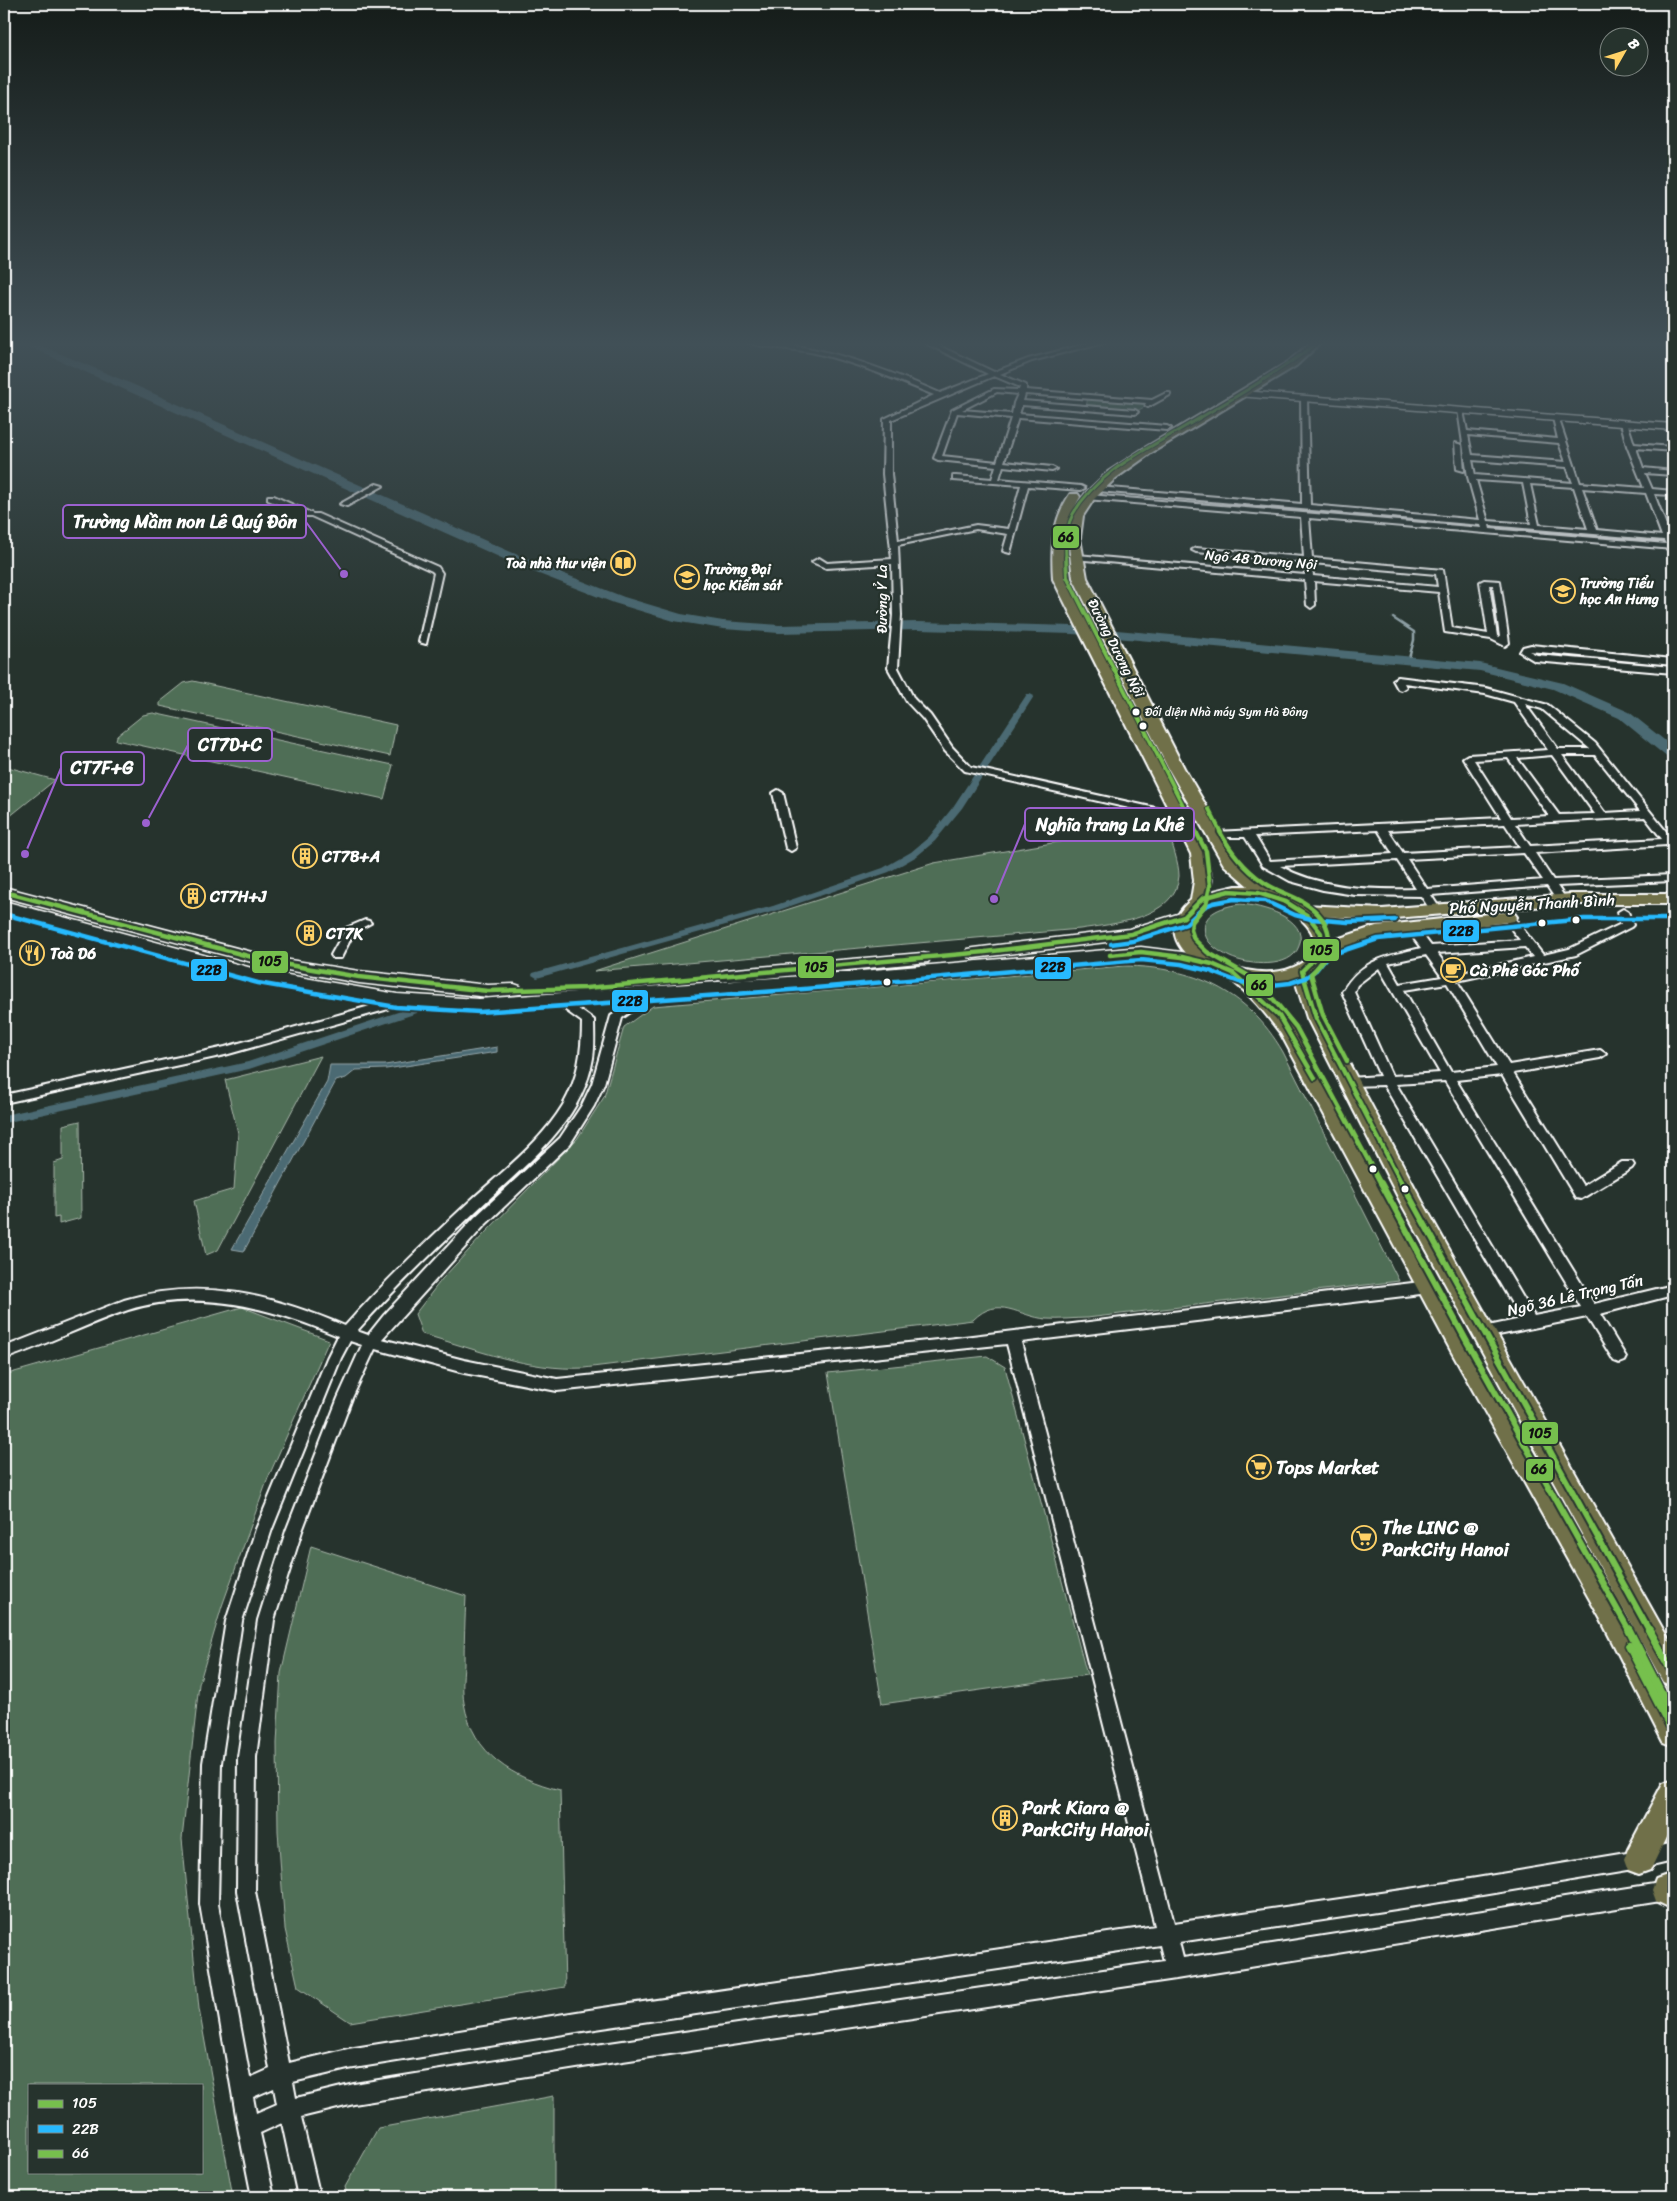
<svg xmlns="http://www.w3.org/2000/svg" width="1677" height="2201" font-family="Sriracha,sans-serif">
<rect width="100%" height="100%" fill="#26332d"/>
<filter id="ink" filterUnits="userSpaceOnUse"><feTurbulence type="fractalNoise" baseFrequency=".02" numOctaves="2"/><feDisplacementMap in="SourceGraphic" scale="10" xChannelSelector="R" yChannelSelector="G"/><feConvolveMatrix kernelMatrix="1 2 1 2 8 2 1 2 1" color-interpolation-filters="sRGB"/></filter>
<g filter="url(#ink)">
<path fill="#506e56" stroke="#a8b6aa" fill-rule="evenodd" d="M1088,396l66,6 -19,10 -49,-4z
M193,681l203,44 -6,31 -230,-50v-4l24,-19z
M153,713l240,52 -9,34 -268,-59 1,-4 26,-21z
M4,766l51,14 -51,41z
M1168,831c4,13 11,32 11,45 -3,43 -67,48 -99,53l-486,42 340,-108 142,-24z
M1241,904c19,2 68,13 58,42 -8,24 -52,19 -69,11 -10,-5 -22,-12 -25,-23 -5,-22 20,-28 36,-30z
M1124,966c69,1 123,24 159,86l116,229 -312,37c-13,0 -27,2 -40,1 -29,-2 -48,-25 -74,1l-389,48c-55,3 -109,-19 -162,-34l-7,-20 27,-35 42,-45 93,-95 27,-42 20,-70 29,-21z
M321,1056l-103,194 -12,5 -12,-54 40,-12 4,-56 -13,-53z
M80,1121l1,97 -22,6v-7l-5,1v-55l9,-3v-35z
M242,1307l87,33 -61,138 -46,128 -23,78 -17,155 17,170 34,188h-229v-822zM29,2085h172v87h-172z
M987,1356l18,11 82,308 -205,29 -54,-331z
M311,1546l155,50c-1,23 -2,46 -2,69 -1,13 -2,26 0,38 9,52 49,75 96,87l5,197 -215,35 -52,-35 -13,-58 -7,-98 -1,-88 4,-70z
M554,2096v101h-206l-3,-10 33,-59z"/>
<path fill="#4c6b73" stroke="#94a6ab" d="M497,1047v5l-111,17 -30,1 -10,8 -10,3 -92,170 -12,-2 95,-167 3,-17h55z"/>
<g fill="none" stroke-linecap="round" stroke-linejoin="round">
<path stroke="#94a6ab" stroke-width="2.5" d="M1393,618l21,14v8l-6,22"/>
<path fill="#4c6b73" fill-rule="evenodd" d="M1027,694h3l4,2 -72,112 -27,33 -18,15 -28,16 -110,38 -242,68 -5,-3 1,-2 240,-67 110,-38 28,-16 18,-15 24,-30z
M413,1007l4,2 1,2 -1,2 -168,56 -245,54v-8l244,-53z"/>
<path fill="#4c6b73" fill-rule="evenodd" d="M16,341h14l102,43 404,179 88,34 57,17 42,7 56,4 139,-3 155,4 407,37 83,20 66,29 44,35v13l-5,-2 -49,-40 -66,-29 -73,-18 -407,-37 -155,-4 -139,3 -56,-4 -49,-8 -60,-18 -88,-34z"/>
<defs>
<path id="street" d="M743,341c69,0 134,25 197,52l48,-19 -67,-33h8l65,31 34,-13 69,-18h11l-76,20 -32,13 26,11v5l126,10 14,-7h4v2l-22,12 -3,-2 1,-2 -121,-9 -2,7 112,9 3,2 -3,2 -113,-9 -3,9 148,12 4,2 -4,2 -149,-12 -14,44 48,5 4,2 -4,2 -49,-5 -4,13 82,7 4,2 -4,2 -53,-4 -18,67 -7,-2 5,-17 -32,-5 -78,16 3,70 -3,53 16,31 16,16 22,32 19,20 207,46 4,1v4l-4,1 -213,-48 -20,-20 -22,-32 -16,-17 -19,-34 5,-53 -1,-51 -66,4 -14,-6 7,-4 8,5 65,-4 -9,-85 1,-55 50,-24c-39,-16 -78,-32 -119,-42 -17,-4 -61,-6 -72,-12zM994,376l26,11 -1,3 -25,-1 -42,21 -18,48 4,2 58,6 -4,13 -36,-3h-3v4l68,5 -12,44 -33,-4 -78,16 -7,-67v-54zM997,392l21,2 -4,9 -2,11 -50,-4zM957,413l54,5 -14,44 -55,-6z
M1304,397l3,2 3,106 170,15 -12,-43 -10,-67 5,1 4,20 91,8 -5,-21 5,-1 22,66 64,5 -17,-42 -6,-23 6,-1 7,22 39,3v4l-37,-3 7,20 30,3v4l-28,-2 7,16 21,2v4l-19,-1 19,49v6l-364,-31 3,40 131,12 9,58 36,6 -8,-52 4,-2 16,1 9,62 -4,3 -14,-7 -46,-7 -6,-40 -125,-11 1,24 -4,3 -4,-3 -2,-25 -231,-21 -1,-2 4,-2 228,20 -1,-13 -108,-10 -4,-2 4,-2 108,9 -3,-40 -215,-18 -1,-2 4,-2 393,33 -1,-3 -383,-34 -4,-2 4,-2 204,17 -1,-105zM1468,435l91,8 7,19 -94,-7zM1472,460l95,7 6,16 -98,-8zM1476,480l47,3 8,41 -43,-3zM1530,484l44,3 14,42 -49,-4zM1582,488l64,5 16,43 -65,-6zM1489,525l175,15 2,4 -176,-15zM1312,563l124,11 2,13 -125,-11zM1489,585h4l7,52 -3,-1z
M1455,443l7,2 2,26 -7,-2z
M376,484l7,2 -36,20 -7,-2z
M268,496h6l39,18h5l120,53 4,6 -16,71 -7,-2 15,-69 -2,-2 -121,-55h-5l-38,-16z
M1531,645l142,14v6l-144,-14 8,4 136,12v6l-138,-12 -15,-9 3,-5z
M1398,677l88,11 62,17 47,38 78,97v9l-6,-4 -132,8 18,27 120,-5v6l-116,5 9,13 -5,3 -4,-1 -10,-15 -116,9 9,14 -5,3 -4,-1 -10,-15 -66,-1 -32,-5 -33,-9 -27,-15 -18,-29h-35v-4l4,-1 287,-14 -38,-60 5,-3 80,-5 -34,-48 -29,-8 -81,-11 2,4 -5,3 -3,-1 -5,-9zM1525,704l17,5 48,40h-32zM1552,755l43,59 -36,1 -42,-57zM1562,755h33l45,56 -35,2zM1508,758l41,58 -38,2 -37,-58zM1645,817l17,22 -132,7 -15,-22zM1505,824l15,23 -117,6 -15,-23zM1378,830l15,24 -123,7 -15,-25zM1524,853l19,27 -116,9 -20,-30zM1397,860l19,29c-47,1 -94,0 -136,-23z
M778,790l5,3 13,55 -5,3 -5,-3 -13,-55z
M1623,909l5,3 5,13 -2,2 -55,28 -119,26 52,84 91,-15 6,4 -6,4 -87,15 70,113 39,-24h10l2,3 -2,3 -51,31 -5,-1 -74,-123 -46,5 138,224 79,-19v10l-73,19 26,43 -2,4 -5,2 -5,-2 -27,-44 -103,21 -5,-2 -2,-4 2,-4 42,-9 -137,-234 -35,1 -6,-4 6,-4 31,-2 -38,-84c19,-33 46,-36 79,-44l-16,-21 2,-2h8l16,21 89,-6 -18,-23 6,-3 4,1 31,40 26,-6 52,-25 -3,-12zM1525,947l8,10 -80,18 -16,-22zM1426,955l16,22 -42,7 -12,-21zM1379,968l61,105 -48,3 -38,-84 3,-7zM1447,983l50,84 -46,5 -47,-82zM1445,1081l136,226 -47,9 -138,-232z
M365,920l4,1 2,2 -17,9 -13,26h-8l-2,-3 15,-27z
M648,990l6,4 -2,3 -30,21 -18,66 -10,22 -24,38 -85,81 -103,114 82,21 93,19 390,-40 482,-58 5,2 2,4 -2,4 -5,2 -408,49 153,581 242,-35 223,-37 34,-8v18l-34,8 -223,37 -237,36 4,16 490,-77v18l-497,80 -587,87 -235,38 -53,13 19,80h-22l-16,-74 -22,10 14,64h-22l-14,-70 -38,-223 3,-141 23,-142 30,-92 71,-171 11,-22c-66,-28 -139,-48 -210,-26 -42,14 -82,35 -124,49v-12l120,-47c78,-23 147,-5 221,26 39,-44 83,-86 126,-126 32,-29 69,-57 92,-95 15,-26 19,-53 19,-83l-29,-21 6,-4 4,1 31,22c0,13 1,25 -1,38 -11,67 -72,110 -118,154 -40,38 -81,77 -118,119l11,4 16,-20 91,-98 85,-79 22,-33 10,-21 19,-68zM350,1341l12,4 -24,53 -52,133 -28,89 -20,137 -1,134 33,178 -20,9 -32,-174 3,-141 21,-142 30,-92 69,-171zM1007,1344l148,582 -566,84 -241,39 -59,14 -34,-172 1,-134 18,-137 28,-89 50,-133 23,-49 89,24 93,18zM1160,1945l4,16 -575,85 -235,38 -58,14 -3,-16 55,-13 241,-39zM274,2088l3,16 -21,9 -3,-16z
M397,996l4,1 2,3 -2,3 -16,7 -160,45 -221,48v-8l221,-48 152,-43z"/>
<path id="secondary" d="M1242,391l431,33v6l-435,-34v-4z
M4,887l267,70 88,14 129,14 26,-1 6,2 3,4 -3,4 -32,3 -129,-14 -88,-16 -267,-70z
M4,901l255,69 138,24 82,5 324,-23 338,-29 41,5 36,8 3,4 -3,4 -6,2 -30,-8 -41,-5 -338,31 -324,23 -82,-5 -138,-24 -255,-71z
M1184,912l6,1 2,4 -2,4 -59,18 -157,19 -6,-1 -2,-4 2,-4 6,-1 155,-19z
M922,953l6,1 3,4 -3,4 -203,20 -6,-2 -3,-4 3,-4 6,-2z"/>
<path id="primary" d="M1312,341h11l-27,25 -145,87 -35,25 -22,21 -11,17 -3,22 7,40 97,190 55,94 35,29 31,14 77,4 189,-15h102v10h-102l-189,15 -63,-3 8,10 4,15 45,-15 132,-14 6,1 3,4 -3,4 -6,1 -130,15 -50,17 -7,11 -9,8 13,45 97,183 251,446v39l-10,-4 -44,-81 54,103v42l-10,-4 -63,-124 -149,-267 -170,-317c-15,-20 -32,-42 -53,-56 -8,-4 -17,-6 -25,-11 -29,-17 -41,-43 -12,-67l3,-19 -3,-27 -138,-275c-2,-31 -1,-58 17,-85h8l2,3c-15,27 -16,52 -13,82l140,275 5,27 -2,11 26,-6h12l-24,-21 -56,-97 -95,-190 -5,-40 3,-22 14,-22 23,-22 35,-23 145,-87zM1236,896c9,1 18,0 27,2 22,6 72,36 42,62 -26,24 -92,10 -110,-20 -16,-27 20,-40 41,-44zM1295,980l12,38 94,185 217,397 -151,-263 -168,-306 -23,-30 -20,-18h27z
M1673,1779v44l-23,48 -11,4 -11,-4 -4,-11 4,-11 35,-66z
M1667,1875l6,2v32l-17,-8 -4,-11 4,-11z"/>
</defs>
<use href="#street" stroke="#fff" stroke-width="4"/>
<use href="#secondary" stroke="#fff" stroke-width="3"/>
<use href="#primary" stroke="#fff" stroke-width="4"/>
<use href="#street" fill="#26332d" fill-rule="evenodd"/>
<use href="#secondary" fill="#26332d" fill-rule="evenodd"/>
<use href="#primary" fill="#6f704a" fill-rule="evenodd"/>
<defs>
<path id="bus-1-far2" d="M4,892l267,70 88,15 129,14 98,-3 399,-36 146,-18 53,-17 19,-19 26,-7 29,2 28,9 22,14 13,17v19l-19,19 14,47 86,166
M1110,955l31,-3 41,5 30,7 21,9 46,43 36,62"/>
<path id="bus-1-far1" d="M1402,1183l248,449"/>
<path id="bus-1" d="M1649,1630l24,43
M1629,1646l44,86"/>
<path id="bus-2" d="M4,914l254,69 138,24 83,5 325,-23 337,-29 40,4 29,7 29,11 33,3 18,-2 15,-5 11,-8 11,-14 51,-17 206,-20h89
M1111,944l22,-3 53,-17 18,-17 9,-4 21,-4 31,2 30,14 16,4 37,3 47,-2"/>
<path id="bus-3-far4" d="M1066,558c-1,-15 0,-31 7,-44 25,-43 73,-64 113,-88 43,-25 86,-50 126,-79"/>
<path id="bus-3-far3" d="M1066,557l1,20 130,256
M1209,809l12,24"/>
<path id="bus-3-far2" d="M1196,832l10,19 4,35 -4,18 -14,18 -1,8 3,9 13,13 42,24 25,24 22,27 85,157
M1220,832c11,20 24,36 42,49 13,10 28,13 41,21 31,19 35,47 8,72l12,41 24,46"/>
<path id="bus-3-far1" d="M1381,1183l85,157 164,292"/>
<path id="bus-3" d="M1629,1630l44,86"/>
</defs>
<use href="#bus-1-far2" stroke="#26332d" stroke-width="8"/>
<use href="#bus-1-far1" stroke="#26332d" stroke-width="10"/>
<use href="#bus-1" stroke="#26332d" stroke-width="11"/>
<use href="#bus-2" stroke="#26332d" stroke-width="8"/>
<use href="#bus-3-far4" stroke="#26332d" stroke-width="5"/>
<use href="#bus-3-far3" stroke="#26332d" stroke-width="6"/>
<use href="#bus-3-far2" stroke="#26332d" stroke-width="8"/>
<use href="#bus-3-far1" stroke="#26332d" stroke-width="10"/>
<use href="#bus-3" stroke="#26332d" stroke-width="11"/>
<use href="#bus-1-far2" stroke="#76c04d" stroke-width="4.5"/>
<use href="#bus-1-far1" stroke="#76c04d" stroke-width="6"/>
<use href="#bus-1" stroke="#76c04d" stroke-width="8"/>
<use href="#bus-2" stroke="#27baff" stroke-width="4.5"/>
<use href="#bus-3-far4" stroke="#76c04d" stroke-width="3"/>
<use href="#bus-3-far3" stroke="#76c04d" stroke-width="4"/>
<use href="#bus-3-far2" stroke="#76c04d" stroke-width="4.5"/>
<use href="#bus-3-far1" stroke="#76c04d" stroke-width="6"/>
<use href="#bus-3" stroke="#76c04d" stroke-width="8"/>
</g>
</g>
<linearGradient id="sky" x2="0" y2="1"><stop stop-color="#151c19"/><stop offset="0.53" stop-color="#415057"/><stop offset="1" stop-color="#415057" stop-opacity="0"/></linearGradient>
<rect width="1677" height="649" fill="url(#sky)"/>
<defs>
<symbol id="library-ring" viewBox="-11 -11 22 22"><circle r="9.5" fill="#26332d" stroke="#ffd166" stroke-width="1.5"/><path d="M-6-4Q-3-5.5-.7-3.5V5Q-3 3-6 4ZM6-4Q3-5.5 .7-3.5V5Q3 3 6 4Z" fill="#ffd166"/></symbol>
<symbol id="university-ring" viewBox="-11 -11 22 22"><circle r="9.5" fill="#26332d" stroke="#ffd166" stroke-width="1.5"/><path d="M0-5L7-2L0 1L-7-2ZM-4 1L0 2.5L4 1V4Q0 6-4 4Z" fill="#ffd166"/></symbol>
<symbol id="school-ring" viewBox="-11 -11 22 22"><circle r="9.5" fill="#26332d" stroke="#ffd166" stroke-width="1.5"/><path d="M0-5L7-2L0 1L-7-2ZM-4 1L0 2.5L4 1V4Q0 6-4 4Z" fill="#ffd166"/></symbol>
<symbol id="building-ring" viewBox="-11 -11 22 22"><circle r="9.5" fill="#26332d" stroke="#ffd166" stroke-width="1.5"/><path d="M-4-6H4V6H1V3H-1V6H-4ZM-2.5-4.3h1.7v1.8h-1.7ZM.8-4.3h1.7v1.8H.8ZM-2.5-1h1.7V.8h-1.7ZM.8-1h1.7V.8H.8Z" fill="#ffd166"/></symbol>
<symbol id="restaurant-ring" viewBox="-11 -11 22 22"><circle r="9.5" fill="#26332d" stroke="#ffd166" stroke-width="1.5"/><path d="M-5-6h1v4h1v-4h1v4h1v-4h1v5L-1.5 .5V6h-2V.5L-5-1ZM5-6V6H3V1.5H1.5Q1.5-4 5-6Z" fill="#ffd166"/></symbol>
<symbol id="cafe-ring" viewBox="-11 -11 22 22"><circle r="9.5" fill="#26332d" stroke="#ffd166" stroke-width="1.5"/><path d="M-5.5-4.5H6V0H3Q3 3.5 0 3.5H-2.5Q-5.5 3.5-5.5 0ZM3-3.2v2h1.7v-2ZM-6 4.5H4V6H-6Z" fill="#ffd166"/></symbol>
<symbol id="supermarket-ring" viewBox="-11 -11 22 22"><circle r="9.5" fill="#26332d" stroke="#ffd166" stroke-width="1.5"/><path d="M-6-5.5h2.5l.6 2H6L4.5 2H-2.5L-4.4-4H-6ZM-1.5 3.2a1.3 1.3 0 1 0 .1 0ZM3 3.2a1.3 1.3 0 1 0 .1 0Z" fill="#ffd166"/></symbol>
</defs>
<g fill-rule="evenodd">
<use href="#library-ring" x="609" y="549" width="28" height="28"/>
<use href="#university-ring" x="673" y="563" width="28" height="28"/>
<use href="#school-ring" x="1549" y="577" width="28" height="28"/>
<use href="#building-ring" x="291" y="842" width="28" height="28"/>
<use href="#building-ring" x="179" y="882" width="28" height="28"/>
<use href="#building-ring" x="295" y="919" width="28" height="28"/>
<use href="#restaurant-ring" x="18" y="939" width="28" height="28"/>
<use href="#cafe-ring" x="1439" y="956" width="28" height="28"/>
<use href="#supermarket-ring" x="1245" y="1453" width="28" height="28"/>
<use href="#supermarket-ring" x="1350" y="1524" width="28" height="28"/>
<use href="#building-ring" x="991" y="1804" width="28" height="28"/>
</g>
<g fill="#fff" stroke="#26332d" stroke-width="2">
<circle cx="1136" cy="712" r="4.5"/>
<circle cx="1143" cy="726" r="4.5"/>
<circle cx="1576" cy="920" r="4.5"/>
<circle cx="1542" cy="923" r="4.5"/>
<circle cx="887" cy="982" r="4.5"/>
<circle cx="1373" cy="1169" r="4.5"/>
<circle cx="1405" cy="1189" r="4.5"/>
</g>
<g text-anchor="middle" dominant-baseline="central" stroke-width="4.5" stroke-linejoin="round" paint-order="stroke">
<g font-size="12" fill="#fff" stroke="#26332d" text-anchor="start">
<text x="1145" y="712">Đối diện Nhà máy Sym Hà Đông</text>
</g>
<g font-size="14" fill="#fff" stroke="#26332d">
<text transform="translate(1261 560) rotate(5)">Ngõ 48 Dương Nội</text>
<text transform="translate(882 599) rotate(-90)">Đường Ỷ La</text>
<text transform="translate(1116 648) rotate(63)">Đường Dương Nội</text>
</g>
<g font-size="14" font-weight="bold" fill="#fff" stroke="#26332d" text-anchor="start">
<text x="606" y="563" text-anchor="end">Toà nhà thư viện</text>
<text x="704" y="569">Trường Đại<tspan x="704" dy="16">học Kiểm sát</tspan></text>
<text x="1580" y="583">Trường Tiểu<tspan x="1580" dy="16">học An Hưng</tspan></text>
</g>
<g font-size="16" font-weight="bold" fill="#fff" stroke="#26332d" text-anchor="start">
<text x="322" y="856">CT7B+A</text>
<text x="210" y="896">CT7H+J</text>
<text x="326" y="933">CT7K</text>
<text x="50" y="953">Toà D6</text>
<text x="1470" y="970">Cà Phê Góc Phố</text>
</g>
<g font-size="16" fill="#fff" stroke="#26332d">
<text transform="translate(1532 904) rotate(-3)">Phố Nguyễn Thanh Bình</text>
<text transform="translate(1575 1295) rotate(-13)">Ngõ 36 Lê Trọng Tấn</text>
</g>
<g font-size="19" font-weight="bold" fill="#fff" stroke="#26332d" text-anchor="start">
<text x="1276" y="1467">Tops Market</text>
<text x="1382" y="1527">The LINC @<tspan x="1382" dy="22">ParkCity Hanoi</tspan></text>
<text x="1022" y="1807">Park Kiara @<tspan x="1022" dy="22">ParkCity Hanoi</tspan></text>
</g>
</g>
<path fill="none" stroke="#9c61cf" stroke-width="2" d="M344 574L306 522M146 823L188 745M25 854L61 768M994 899L1025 824"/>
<g fill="#9c61cf" stroke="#26332d" stroke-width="2">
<circle cx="344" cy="574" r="5"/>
<circle cx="146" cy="823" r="5"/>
<circle cx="25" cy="854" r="5"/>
<circle cx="994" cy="899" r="5"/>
</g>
<g fill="#26332d" stroke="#9c61cf" stroke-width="2">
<rect x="63" y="505" width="243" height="33" rx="5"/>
<rect x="188" y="728" width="84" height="33" rx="5"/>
<rect x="61" y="752" width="83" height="33" rx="5"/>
<rect x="1025" y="808" width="169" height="33" rx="5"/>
</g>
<g font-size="18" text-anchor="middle" font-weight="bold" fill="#fff">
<text x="185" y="528">Trường Mầm non Lê Quý Đôn</text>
<text x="230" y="751">CT7D+C</text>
<text x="102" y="774">CT7F+G</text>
<text x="1110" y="831">Nghĩa trang La Khê</text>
</g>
<g stroke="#26332d" stroke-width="2">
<rect x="1052" y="525" width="28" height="24" rx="5" fill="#76c04d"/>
<rect x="1442" y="919" width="38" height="24" rx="5" fill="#27baff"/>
<rect x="1302" y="938" width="38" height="24" rx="5" fill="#76c04d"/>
<rect x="251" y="950" width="38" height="24" rx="5" fill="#76c04d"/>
<rect x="797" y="955" width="38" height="24" rx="5" fill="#76c04d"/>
<rect x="1034" y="956" width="38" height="24" rx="5" fill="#27baff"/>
<rect x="190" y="958" width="38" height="24" rx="5" fill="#27baff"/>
<rect x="1245" y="973" width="29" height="24" rx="5" fill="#76c04d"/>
<rect x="611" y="989" width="38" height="24" rx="5" fill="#27baff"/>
<rect x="1521" y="1421" width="38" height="24" rx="5" fill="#76c04d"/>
<rect x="1525" y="1458" width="29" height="24" rx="5" fill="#76c04d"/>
</g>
<g font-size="14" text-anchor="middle" font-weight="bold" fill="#111">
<text x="1066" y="542">66</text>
<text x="1461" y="936">22B</text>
<text x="1321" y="955">105</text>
<text x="270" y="966">105</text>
<text x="816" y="972">105</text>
<text x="1053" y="972">22B</text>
<text x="209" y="975">22B</text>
<text x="1259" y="990">66</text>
<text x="630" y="1006">22B</text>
<text x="1540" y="1438">105</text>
<text x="1539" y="1474">66</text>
</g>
<rect width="1677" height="2201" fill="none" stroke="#26332d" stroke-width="20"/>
<rect x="10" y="10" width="1657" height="2181" fill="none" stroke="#fff" stroke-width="2" filter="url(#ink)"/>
<rect x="28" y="2084" width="175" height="90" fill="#26332d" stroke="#7d8581"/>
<rect x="38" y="2100" width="25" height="8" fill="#76c04d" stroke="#7d8581"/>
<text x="72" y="2108" font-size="15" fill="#ffffff">105</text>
<rect x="38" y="2125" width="25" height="8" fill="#27baff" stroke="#7d8581"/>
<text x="72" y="2134" font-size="15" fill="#ffffff">22B</text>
<rect x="38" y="2150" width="25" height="8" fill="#76c04d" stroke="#7d8581"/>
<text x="72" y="2158" font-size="15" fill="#ffffff">66</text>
<g transform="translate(1624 52) rotate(51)"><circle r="24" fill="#26332d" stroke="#7d8581"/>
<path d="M0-4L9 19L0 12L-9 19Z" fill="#ffd166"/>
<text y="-8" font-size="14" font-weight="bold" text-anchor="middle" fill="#ffffff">B</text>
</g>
</svg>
